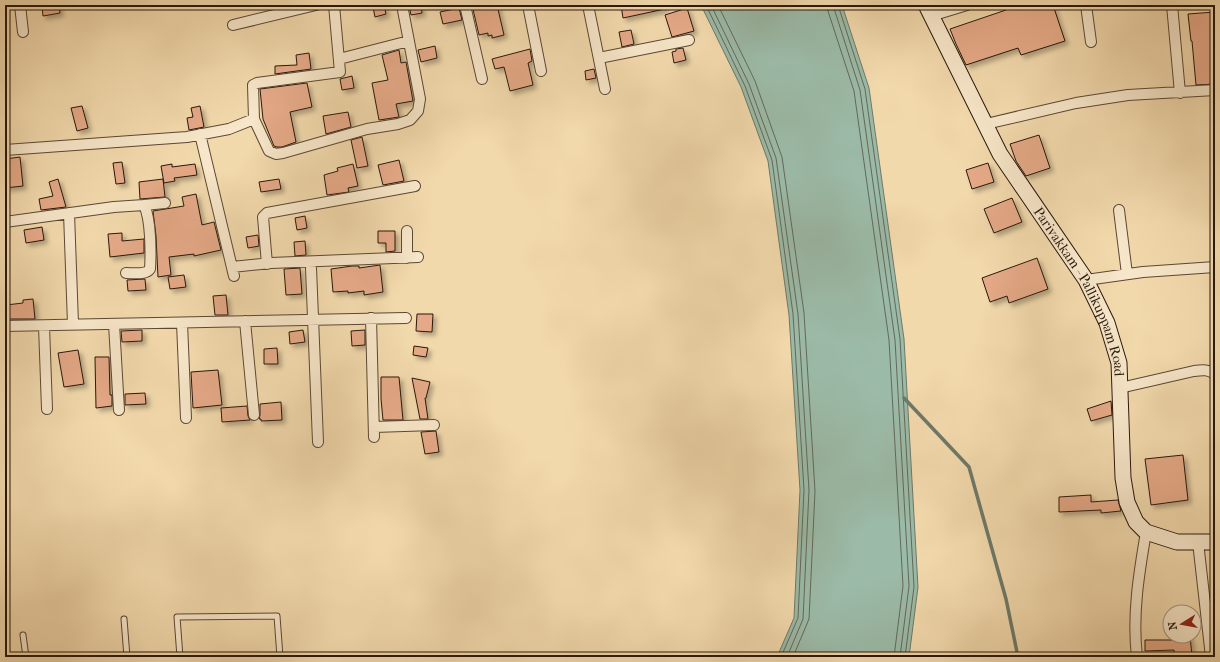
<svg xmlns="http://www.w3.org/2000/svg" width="1220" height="662" font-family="'IM FELL French Canon',serif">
<defs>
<filter id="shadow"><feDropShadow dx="3.5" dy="3.5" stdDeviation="2" flood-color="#0004"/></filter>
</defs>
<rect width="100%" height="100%" fill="#f2d9ac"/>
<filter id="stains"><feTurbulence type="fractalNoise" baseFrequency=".005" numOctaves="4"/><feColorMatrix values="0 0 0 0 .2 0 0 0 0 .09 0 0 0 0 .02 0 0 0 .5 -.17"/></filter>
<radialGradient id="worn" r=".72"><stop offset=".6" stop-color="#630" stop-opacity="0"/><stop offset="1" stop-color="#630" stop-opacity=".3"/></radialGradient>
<path fill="#9bbaa7" stroke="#6d7969" d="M701,5h141l27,83 35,251 14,248 -9,70h-132l17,-39 6,-128 -11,-175 -21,-154 -27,-74z"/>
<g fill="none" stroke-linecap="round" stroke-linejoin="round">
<path stroke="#62695a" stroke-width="1" d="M706,5l39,81 27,74 21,154 11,176 -6,128 -17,39
M711,5l38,79 27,74 22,156 11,176 -6,129 -16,38
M718,5l37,76 27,76 22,156 11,178 -6,128 -16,38
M827,5l1,6 26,80 35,249 14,246 -9,71
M833,5l27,85 35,250 14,246 -9,71
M838,5l27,84 35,250 14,248 -9,70"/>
<path stroke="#6d7969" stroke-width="3.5" d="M904,398l65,69 37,132 12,58"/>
</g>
<path fill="#e5a987" stroke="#29180c" filter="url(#shadow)" d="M42,5h17l1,8 -17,3z
M384,5l2,9 -11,3 -2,-10z
M409,5h12l1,8 -11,2z
M472,5h25l7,30 -12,3v-3l-4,1v-3l-9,2z
M621,5h44v4l-42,9z
M1015,5h38l12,36 -44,14 -3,-7 -52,17 -10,-21 -6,-15 56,-19 -1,-2z
M459,8l3,12 -19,4 -3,-12z
M687,8l7,23 -22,6 -7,-22z
M1215,12v72l-19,1 -4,-44h-1l-3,-27z
M631,30l3,14 -12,3 -3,-15z
M435,46l2,12 -16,4 -3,-12z
M683,48l3,12 -12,3 -2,-11 4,-1v-2z
M530,49l2,12 -4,2 5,22 -23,6 -6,-24 -9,2 -3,-10z
M399,50l2,13 5,-1 7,39 -17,3 3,13 -20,3 -7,-37 16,-3 -6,-25z
M309,53l2,16 -36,5v-8l22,-1 -1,-10z
M594,69l2,9 -10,2 -1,-9z
M352,76l2,12 -12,2 -2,-11z
M307,83l5,24 -22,5 6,30 -14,5h-5l-3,-1 -11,-27 -3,-30z
M82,106l6,22 -11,3 -6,-23z
M200,106l4,21 -15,3 -2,-12 6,-1 -2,-9z
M348,112l3,15 -25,7 -3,-18z
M1039,135l11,33 -24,8 -10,-15 -6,-17z
M362,137l6,29 -11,2 -6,-28z
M20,157l3,29 -18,2v-29z
M399,160l5,21 -21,4 -5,-20z
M122,162l3,21 -9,1 -3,-21z
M988,163l6,19 -22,7 -6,-19z
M172,164v3l23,-3 2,11 -23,3 1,3 -11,2 -3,-17z
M353,164l5,22 -10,2 1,4 -22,3 -3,-20 14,-4 -1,-3z
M58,179l8,28 -25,3 -2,-11 14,-3 -4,-14z
M163,179l2,18 -25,2 -1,-17z
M279,179l2,10 -20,3 -2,-10z
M196,194l6,31 12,-3 7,28 -27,6v-2l-25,3 2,18 -13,2 -2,-41 -3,-25 31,-5 -2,-9z
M1012,198l10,24 -28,11 -10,-24z
M305,216l2,12 -10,2 -2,-12z
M42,227l2,13 -18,3 -2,-13z
M378,231h17v20l-9,1v-9h-8z
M122,233v8l22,-2v14l-34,4 -2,-23z
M258,235l1,11 -11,2 -2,-11z
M305,241l1,14 -11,1 -1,-14z
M1037,258l11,31 -39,14 -2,-7 -17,6 -8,-24z
M380,265l3,27 -19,3v-4l-16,2v-2l-15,1 -2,-23 21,-3h7v2z
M300,268l2,26 -16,1 -2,-26z
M184,275l2,12 -16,2 -2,-12z
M145,279l1,11 -18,1 -1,-11z
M226,295l2,20h-13l-2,-19z
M33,299l2,20h-27l-2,-14 17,-2v-3z
M417,314h16l-1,18 -16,-1z
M142,330v11l-20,1 -1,-11z
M303,330l2,12 -15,2 -1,-12z
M365,330v15l-13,1 -1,-15z
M414,346l14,2 -2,9 -13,-2z
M277,348l1,16h-14v-15z
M78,350l6,34 -20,3 -6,-34z
M95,357h14l1,38h2v11l-16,2z
M218,370l4,35 -29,3 -2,-36z
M381,377h18l4,43h-20l-2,-21z
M412,378l18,4 -4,16h-1l3,21h-8z
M145,393l1,11 -21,1v-11z
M1111,401l1,14 -21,6 -4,-12z
M281,402l1,18 -21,1v-2h-2l1,-4v-11z
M247,406l1,10 2,4 -28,2 -1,-14z
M436,431l3,21 -14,2 -4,-22z
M1183,455l5,45 -37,5 -6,-46z
M1091,495v7l27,-2 3,11 -20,2v-3l-42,2v-15z
M1172,636h18l2,20 -17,1 -1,-7 -29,1v-11h28z"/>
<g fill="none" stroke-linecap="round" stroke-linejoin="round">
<defs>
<path id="lane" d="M124,619l3,38
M23,635l3,22
M180,657l-3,-40 100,-1 3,41"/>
<path id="street" d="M20,5l3,27
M465,5l17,74
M528,5l13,66
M588,5l17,84
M1086,5l5,37
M1172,5l8,88
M931,16l36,-11
M233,25l83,-20
M599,58l90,-18
M339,59l70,-18
M254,119l15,32 7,3 7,-1 84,-24 31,-5 12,-4 8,-9 2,-12 -18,-94
M986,124l90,-21 52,-8 87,-5
M200,134l34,142
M5,150l182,-13 42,-8 25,-10 -1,-34 4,-2 83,-11 -6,-67
M144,205l21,-2
M1119,210l8,64
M69,213l4,111
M5,222l109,-15 30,-2c7,14 7,48 6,64 -4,6 -16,4 -24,4
M407,258v-27
M267,264l-4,-47 4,-4 148,-27
M232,267l39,-4 147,-6
M311,268l7,174
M1086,280l57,-8 72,-5
M371,318l3,119
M245,321l9,94
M182,323l4,95
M114,324l5,86
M5,326l401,-8
M44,326l3,83
M1120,388l74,-17c8,-1 16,-2 21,4
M374,427l60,-2
M1198,542l13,115
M1137,657c-5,-42 2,-84 9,-125"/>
<g id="secondary">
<path id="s1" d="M926,5l74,149 86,126 21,43 12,40 4,115 4,24 9,20 10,10 31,10h38"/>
</g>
</defs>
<use href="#lane" stroke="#5b4834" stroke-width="7"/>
<use href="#street" stroke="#5b4834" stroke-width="12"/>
<use href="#secondary" stroke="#29180c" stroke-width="17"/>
<use href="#lane" stroke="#f7e6c9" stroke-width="5"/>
<use href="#street" stroke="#f7e6c9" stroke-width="10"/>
<use href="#secondary" stroke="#f7e6c9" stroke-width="15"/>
</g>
<g text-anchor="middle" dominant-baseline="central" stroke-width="3.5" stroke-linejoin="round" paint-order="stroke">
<g font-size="14" fill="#29180c" stroke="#f7e6c9">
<text stroke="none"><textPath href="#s1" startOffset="327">Parivakkam - Pallikuppam Road</textPath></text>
</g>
</g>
<rect width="1220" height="662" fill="none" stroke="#f2d9ac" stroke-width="20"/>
<rect x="6" y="6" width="1208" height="650" fill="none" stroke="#29180c" stroke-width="2"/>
<rect x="10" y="10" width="1200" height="642" fill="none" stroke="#29180c"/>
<g transform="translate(1182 624) rotate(259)"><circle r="19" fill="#f7e6c9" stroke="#a5947d"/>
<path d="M0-3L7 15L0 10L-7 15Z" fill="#8f2418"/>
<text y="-6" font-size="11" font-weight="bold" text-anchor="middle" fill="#29180c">N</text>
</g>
<rect width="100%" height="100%" filter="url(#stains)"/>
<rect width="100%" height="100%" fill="url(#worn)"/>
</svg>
